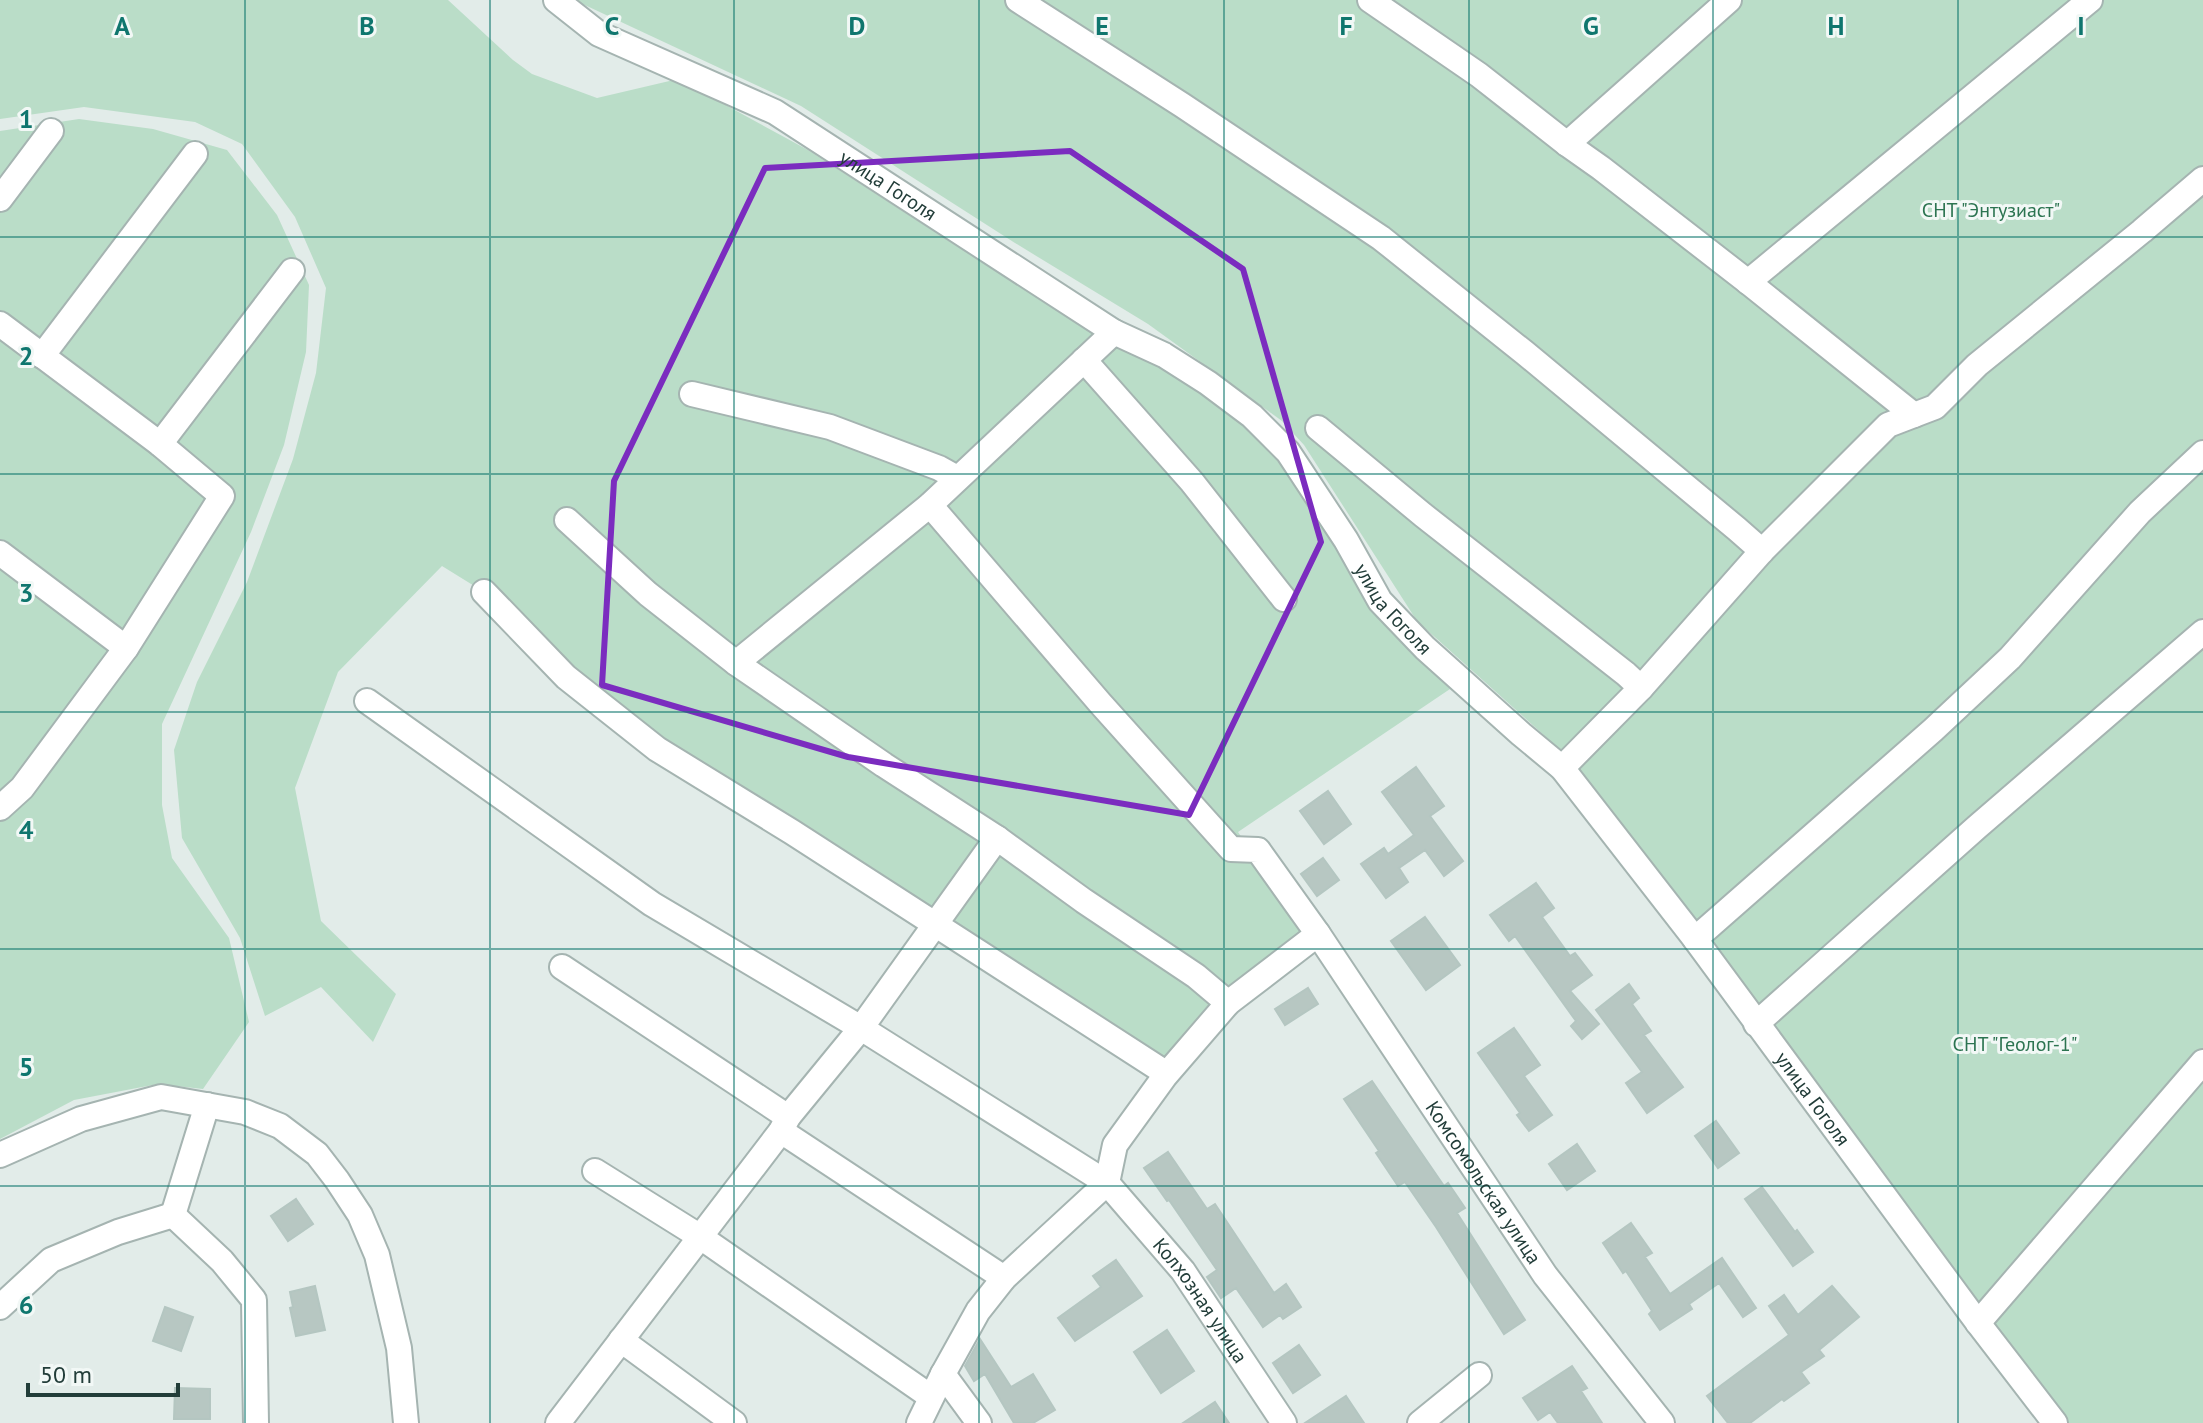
<svg xmlns="http://www.w3.org/2000/svg" width="2203" height="1423" font-family="'PT Sans',sans-serif">
<rect width="100%" height="100%" fill="#e2ece9"/>
<path fill="#baddc8" d="M0,0h448l65,60 19,14 65,24 81,-19 130,71 285,184 67,30 85,59 33,37 56,82 82,113 34,34 -212,143 67,100 -144,138 -504,-321 -173,-157 -42,-26 -104,106 -43,116 26,133 75,73 -23,48 -52,-55 -56,29 -25,-78 -58,-100 -8,-88 23,-68 50,-100 46,-123 23,-86 10,-85 -31,-71 -53,-73 -47,-22 -111,-15 -84,12z
M574,0h1629v1423h-134l-95,-113 -408,-555 -149,-134 -113,-176 -22,-24 -134,-97 -133,-81 -214,-137z
M79,119l74,10 74,21 50,65 32,70 -3,67 -22,93 -33,87 -89,192v81l10,53 57,80 20,84 -46,67 -45,-5 -84,16 -74,39v-1008z"/>
<path fill="#b7c7c2" stroke="#b4c6c1" stroke-width="2" d="M1416,767l28,39 -14,10 33,45 -19,15 -19,-26 -26,18 9,14 -22,16 -25,-34 23,-16 4,6 26,-19 -32,-43z
M1328,791l23,33 -27,20 -24,-33z
M1323,858l16,22 -22,16 -16,-22z
M1536,883l18,25 -12,9 28,39 5,-3 17,22 -22,16 29,33 -17,15 -11,-13 5,-5 -61,-85 -6,5 -19,-26z
M1425,917l35,48 -34,25 -35,-49z
M1629,984l10,14 -7,6 19,27 -7,4 39,52 -36,26 -21,-30 16,-11 -46,-62z
M1308,988l10,16 -33,21 -10,-16z
M1514,1028l26,37 -16,11 28,39 -23,16 -12,-16 3,-2 -42,-60z
M1372,1081l72,105 4,-3 17,25 -8,5 68,107 -21,14 -68,-107 -31,-45 -7,4 -22,-33 3,-2 -35,-52z
M1716,1121l23,32 -21,15 -23,-32z
M1577,1144l18,27 -28,19 -18,-26z
M1168,1152l39,57 8,-5 59,89 12,-9 15,23 -18,12 -3,-4 -17,12 -27,-39 -15,10 -14,-21 10,-7 -48,-70 -2,1 -23,-33z
M1762,1187l33,45 2,-2 16,22 -20,14 -48,-67z
M296,1199l17,25 -25,17 -17,-25z
M1631,1223l21,30 -7,4 25,37 52,-36 34,50 -13,9 -24,-34 -30,21 3,5 -32,21 -11,-16 3,-3 -26,-40 -3,2 -20,-30z
M1116,1260l26,36 -67,45 -17,-23 43,-31 -8,-11z
M315,1286l10,44 -29,6 -6,-28 3,-1 -3,-15z
M1832,1286l27,31 -40,33 5,6 -23,16 8,11 -25,18 -2,-2 -32,24h-22l-21,-27 82,-61 -20,-29 15,-11 14,20z
M165,1307l28,10 -12,34 -28,-10z
M1167,1330l27,41 -33,22 -27,-41z
M980,1339l31,48 22,-13 22,36 -22,13h-19l-29,-49 -11,7 -9,-15z
M1299,1345l21,30 -27,18 -20,-30z
M1572,1366l15,22 -6,3 21,32h-44l-8,-11 -12,8 -15,-22z
M175,1388l35,1v30h-36z
M1346,1396l18,27h-59z
M1215,1402l14,21h-46z"/>
<g fill="none" stroke-linecap="round" stroke-linejoin="round">
<defs>
<g id="minor">
<path id="s1" d="M556,0l43,34 176,78 339,220 50,23 44,28 44,33 36,36 58,88 34,61 45,47 96,86 41,34 133,171 283,384 77,100"/>
<path d="M1018,0l164,105 199,133 144,115 212,176 25,22"/>
<path d="M1370,0l109,75 88,69 34,24 147,114 166,133 21,-8 42,-42 165,-134 61,-52"/>
<path d="M1567,144l162,-144"/>
<path d="M0,199l51,-68"/>
<path d="M1748,282l342,-282"/>
<path d="M0,324l160,120 62,52 -96,152 -104,140 -22,20"/>
<path d="M42,356l153,-202"/>
<path d="M1084,360l108,122 92,117"/>
<path d="M692,394l138,33 109,41 18,10"/>
<path d="M1318,428l105,87 203,159 15,14"/>
<path d="M160,444l132,-173"/>
<path id="s2" d="M930,505l170,198 131,146 27,1 60,84 227,341 117,148"/>
<path d="M567,520l81,74 88,69 148,102 113,73 87,63 112,75 32,27"/>
<path d="M0,553l126,95"/>
<path d="M484,592l82,85 91,72 135,83 369,238"/>
<path d="M736,663l194,-158 184,-173"/>
<path id="s3" d="M367,701l285,203 209,124 246,155 76,88 101,152"/>
<path d="M1562,768l79,-80 121,-137 126,-126 26,-10"/>
<path d="M1695,939l238,-209 77,-72 130,-146 63,-59"/>
<path d="M562,967l226,150"/>
<path d="M1756,1024l221,-197 226,-195"/>
<path d="M781,1131l223,147"/>
<path d="M0,1155l81,-36 80,-22 84,15 35,14 37,28 20,26 23,35 17,40 22,93 7,75"/>
<path d="M595,1171l104,65 232,161"/>
<path d="M173,1215l34,-110"/>
<path d="M0,1307l51,-47 67,-28 55,-17 49,46 32,39 2,123"/>
<path d="M1978,1323l225,-261"/>
<path d="M621,1340l113,83"/>
<path d="M943,1374l36,49"/>
<path d="M558,1423l223,-292 7,-14 73,-89 136,-190"/>
<path d="M919,1423l24,-49 35,-63 26,-33 103,-95 8,-38 50,-69 63,-73 90,-69"/>
<path d="M1420,1423l59,-48"/>
</g>
</defs>
<use href="#minor" stroke="#a5b4b1" stroke-width="28"/>
<use href="#minor" stroke="#fff" stroke-width="24"/>
</g>
<path fill="none" stroke="#7b2cbf" stroke-width="6" stroke-linejoin="round" d="M1070,151l173,118 78,273 -132,273 -341,-58 -246,-72 12,-204 151,-313z"/>
<path fill="none" stroke="#0f766e" stroke-width="2" stroke-opacity="0.55" d="M245,0v1423M490,0v1423M734,0v1423M979,0v1423M1224,0v1423M1469,0v1423M1713,0v1423M1958,0v1423M0,237h2203M0,474h2203M0,712h2203M0,949h2203M0,1186h2203"/>
<g text-anchor="middle" dominant-baseline="central" stroke-width="6" stroke-linejoin="round" paint-order="stroke">
<g font-size="20" fill="#223d39" stroke="#f2f8f6">
<text stroke="none"><textPath href="#s1" startOffset="382">улица Гоголя</textPath></text>
<text stroke="none"><textPath href="#s1" startOffset="1054">улица Гоголя</textPath></text>
<text stroke="none"><textPath href="#s1" startOffset="1702">улица Гоголя</textPath></text>
<text stroke="none"><textPath href="#s2" startOffset="886">Комсомольская улица</textPath></text>
<text stroke="none"><textPath href="#s3" startOffset="1034">Колхозная улица</textPath></text>
</g>
<g font-size="20" fill="#2c7451" stroke="#f2f8f6">
<text x="1991" y="210">СНТ "Энтузиаст"</text>
<text x="2015" y="1044">СНТ "Геолог-1"</text>
</g>
</g>
<g font-size="26" text-anchor="middle" font-weight="bold" fill="#0f766e" stroke="#f2f8f6" stroke-width="6" stroke-linejoin="round" paint-order="stroke">
<text x="122" y="35">A</text>
<text x="367" y="35">B</text>
<text x="612" y="35">C</text>
<text x="857" y="35">D</text>
<text x="1102" y="35">E</text>
<text x="1346" y="35">F</text>
<text x="1591" y="35">G</text>
<text x="1836" y="35">H</text>
<text x="2081" y="35">I</text>
<text x="26" y="128">1</text>
<text x="26" y="365">2</text>
<text x="26" y="602">3</text>
<text x="26" y="839">4</text>
<text x="26" y="1076">5</text>
<text x="26" y="1314">6</text>
</g>
<path d="M28 1383v12h150v-12" fill="none" stroke="#223d39" stroke-width="4"/>
<text x="40" y="1383" font-size="24" fill="#223d39" stroke="#f2f8f6" stroke-width="6" paint-order="stroke">50 m</text>
</svg>
